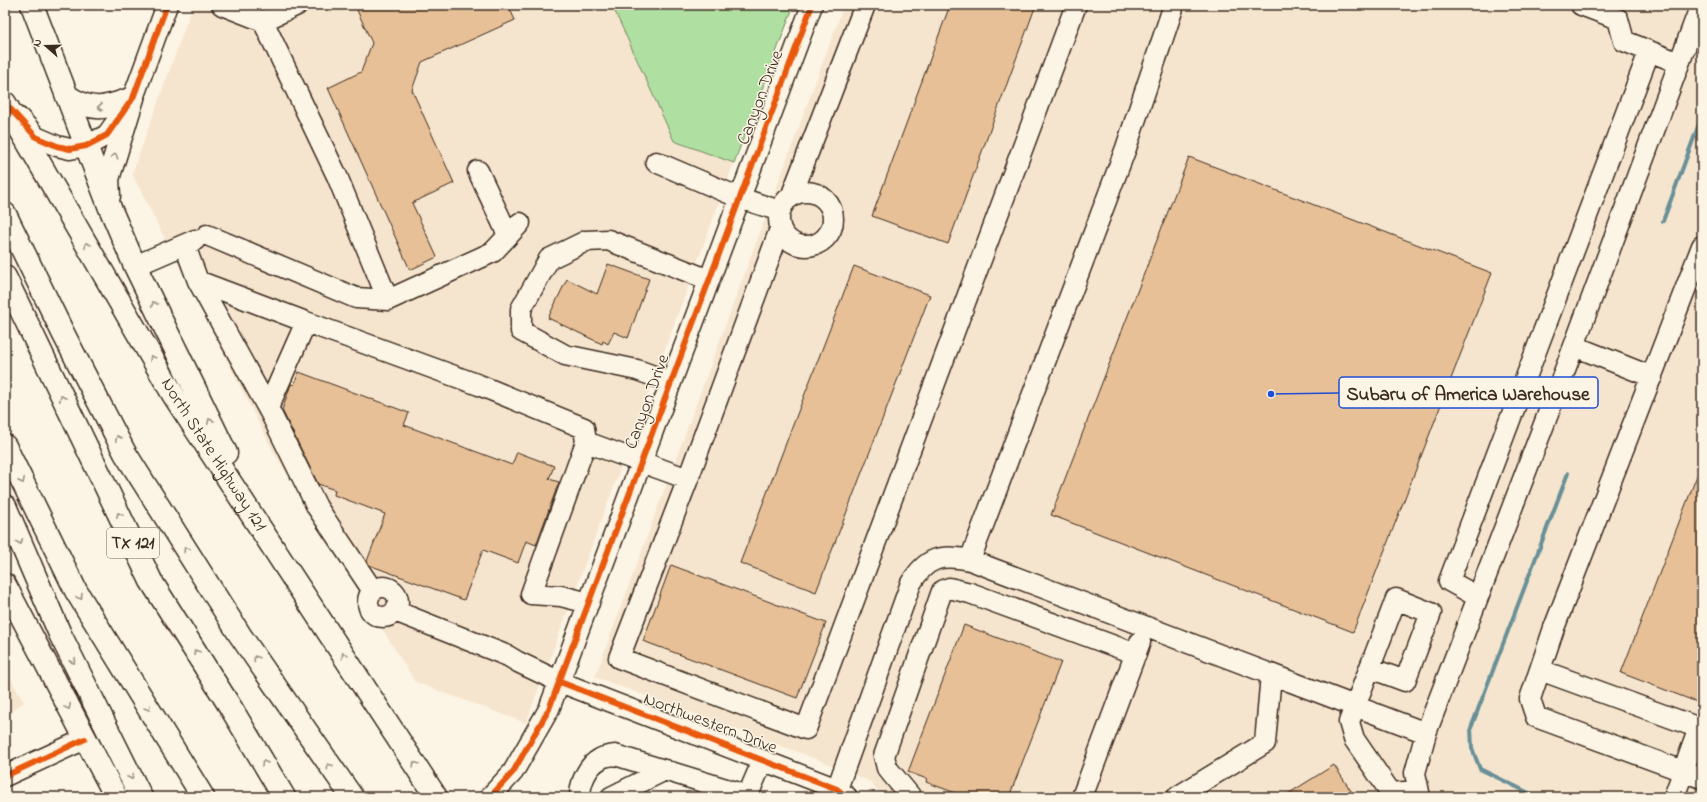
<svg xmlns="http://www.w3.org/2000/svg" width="1707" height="802" font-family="'Indie Flower',sans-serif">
<rect width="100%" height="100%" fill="#fcf5e5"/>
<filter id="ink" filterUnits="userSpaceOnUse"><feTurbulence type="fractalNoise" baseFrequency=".025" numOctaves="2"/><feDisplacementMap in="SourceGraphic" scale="8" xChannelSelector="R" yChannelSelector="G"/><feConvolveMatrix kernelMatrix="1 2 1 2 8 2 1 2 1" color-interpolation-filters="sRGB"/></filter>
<g filter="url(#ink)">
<path fill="#f6e5ce" d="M193,5h419l62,136 60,22 -208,560 -111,-41 -141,-229 -142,-279z
M844,5h858v792h-819l-12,-15 -52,-22 -224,-83z
M5,669l19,33 -19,14z"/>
<path fill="#afe0a1" stroke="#758560" d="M612,5h182l-60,158 -60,-22z"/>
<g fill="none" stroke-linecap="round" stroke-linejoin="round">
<path stroke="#699097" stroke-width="4" d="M1663,221l39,-105
M1537,797l-57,-28 -8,-21 -1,-20 97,-255"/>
</g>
<path fill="#e7c097" stroke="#3b2a1e" d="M363,5h145l7,15 -93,42 -10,28 42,93 -42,20 25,54 -27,13 -82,-182 33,-16 11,-29 -16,-35z
M950,5h86l-88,239 -76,-28z
M1189,157l303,116 -139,359 -302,-117z
M608,264l41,15 -21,59 -14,-6 -6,12 -5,-3 -1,3 -54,-26 19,-39 30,15z
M854,266l76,29 -114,297 -76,-29z
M299,372l110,41 -5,12 108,40 5,-13 37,14 -5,13 10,3 -23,63 -10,-4 -8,22 -35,-13 -19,50 -95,-35 -2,-4 18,-47 -51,-19 1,-5 -17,-6 -36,-74 9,-26 3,1z
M1701,465h1v239l-81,-31z
M671,565l155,58 -29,75 -154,-57z
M964,625l97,37 -52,135h-43l-40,-15 1,-3 -19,-7z
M1334,765l21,32h-72z"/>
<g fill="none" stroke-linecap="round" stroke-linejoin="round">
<defs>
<path id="minor" d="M222,5l41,16 74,155 51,124 105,-48 27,-29
M1581,5l37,14 6,22 55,22
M263,21l34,-16
M19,118l17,19 21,9 13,3 16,-3 21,-11 26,-37 34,-93
M656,162l84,36 40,13
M478,171l30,64
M779 219a27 27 0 1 1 54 0a27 27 0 1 1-54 0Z
M791,197l74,-192
M207,235l149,63 32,2
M185,246l13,35 73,133 46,93 56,84
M1702,246l-148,382 -24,71 6,18 166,61
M135,266l60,-26
M198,281l108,41 -38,86
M306,322l173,63 105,43 2,14 -55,152 30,2 28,7
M1574,346l78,31
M671,382l-34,-12 -72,-15 -44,-24v-22l28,-50 37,-18 22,-1 101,40
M586,442l102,37 -69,179 187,71 270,-724
M688,479l92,-250
M970,560l156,-412 48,-143
M368 602a15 15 0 1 1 30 0a15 15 0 1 1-30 0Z
M1478,597l-29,-16 200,-529
M395,611l113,45 10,6 42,20 277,107 10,8
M1370,668l35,13 26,-68 -35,-14 -47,123 5,17 37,54 27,-2
M1540,670l162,59
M5,776l80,-37
M837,789l74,-206c16,-26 30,-29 59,-23l456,173 148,-387 125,-336 3,1
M490,797l23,-25 36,-63 263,-704
M580,797c0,-14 7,-31 20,-38 4,-3 11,-3 15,-4l121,37 8,5
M611,797l54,-27
M747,797l16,-37
M911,797l-24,-29 -3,-12 58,-165 7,-3 21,5 166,61
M1082,797l58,-155
M1177,797l88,-54 6,-69
M1420,797l-5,-24 11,-40
M1674,797l25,-69"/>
<g id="major">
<path d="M32,5l78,203 25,58 91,187"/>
<path d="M67,96c27,17 38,12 66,2"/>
<path id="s1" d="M5,103l169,293 262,401"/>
<path d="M109,196l-1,-17 25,-81"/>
<path d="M5,585l111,212"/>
</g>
<path id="highway" d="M5,214l59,121 61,118 115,182 112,162
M5,277l146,304 80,127 53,89
M5,446l71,145 127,206
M5,506l55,128 81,163"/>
</defs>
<use href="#minor" stroke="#3b2a1e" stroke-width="23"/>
<use href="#major" stroke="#3b2a1e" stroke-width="25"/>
<use href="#highway" stroke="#3b2a1e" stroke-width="25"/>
<use href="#minor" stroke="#fcf5e5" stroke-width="20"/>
<use href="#major" stroke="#fcf5e5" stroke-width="22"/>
<use href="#highway" stroke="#fcf5e5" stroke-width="22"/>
<defs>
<path id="cycleway" d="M5,103l31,34 21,9 13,3 16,-3 21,-11 26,-37 34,-93
M560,682l277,107 10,8
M5,776l80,-37
M490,797l23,-25 36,-63 263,-704"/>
</defs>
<use href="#cycleway" stroke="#fcf5e5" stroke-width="8"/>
<use href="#cycleway" stroke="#e8590c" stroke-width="6"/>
</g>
<defs><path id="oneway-chevron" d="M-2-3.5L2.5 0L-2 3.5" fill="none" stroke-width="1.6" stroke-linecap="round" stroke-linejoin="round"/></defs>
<g stroke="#9c9082">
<use href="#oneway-chevron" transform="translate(100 107) rotate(179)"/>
<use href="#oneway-chevron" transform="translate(115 156) rotate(-72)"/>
<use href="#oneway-chevron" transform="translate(87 245) rotate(-120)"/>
<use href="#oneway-chevron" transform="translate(154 304) rotate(-116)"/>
<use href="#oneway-chevron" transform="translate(152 358) rotate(-120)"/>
<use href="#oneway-chevron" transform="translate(62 398) rotate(-116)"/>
<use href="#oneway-chevron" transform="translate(210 421) rotate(-116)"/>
<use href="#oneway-chevron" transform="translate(118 438) rotate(-117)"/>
<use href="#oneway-chevron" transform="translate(22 481) rotate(64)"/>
<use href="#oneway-chevron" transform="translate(119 515) rotate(-116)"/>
<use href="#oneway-chevron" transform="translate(20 542) rotate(67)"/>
<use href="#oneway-chevron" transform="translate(186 549) rotate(-122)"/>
<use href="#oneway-chevron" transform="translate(80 597) rotate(59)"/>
<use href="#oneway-chevron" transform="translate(196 652) rotate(-122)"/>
<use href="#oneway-chevron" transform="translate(344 655) rotate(-123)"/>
<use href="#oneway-chevron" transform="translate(256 658) rotate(-124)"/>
<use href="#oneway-chevron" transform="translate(73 661) rotate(64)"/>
<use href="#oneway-chevron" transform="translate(68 707) rotate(62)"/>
<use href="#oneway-chevron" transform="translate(148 708) rotate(59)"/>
<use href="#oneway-chevron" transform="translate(264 763) rotate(-121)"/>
<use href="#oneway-chevron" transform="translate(415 764) rotate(-123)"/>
<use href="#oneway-chevron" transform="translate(329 766) rotate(-126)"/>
<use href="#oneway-chevron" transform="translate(131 777) rotate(63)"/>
</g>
</g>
<g text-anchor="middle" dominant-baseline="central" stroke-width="3" stroke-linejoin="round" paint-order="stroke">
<rect fill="#fcf5e5" stroke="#75675a" stroke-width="1" x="107" y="528" width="52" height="30" rx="3"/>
<g font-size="17" font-weight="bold" fill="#3b2a1e">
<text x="133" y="543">TX 121</text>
</g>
<g font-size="18" fill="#3b2a1e" stroke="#fcf5e5">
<text transform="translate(761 98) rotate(-69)">Canyon Drive</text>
<text transform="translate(648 402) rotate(-70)">Canyon Drive</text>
<text stroke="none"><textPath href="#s1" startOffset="409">North State Highway 121</textPath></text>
<text transform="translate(710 724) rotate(21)">Northwestern Drive</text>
</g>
</g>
<path fill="none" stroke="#1d4ed8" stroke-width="1.5" d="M1271 394L1339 393"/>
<circle fill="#1d4ed8" stroke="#fcf5e5" stroke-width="1.5" cx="1271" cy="394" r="4"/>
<rect fill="#fcf5e5" stroke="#1d4ed8" stroke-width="1.5" x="1339" y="377" width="259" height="31" rx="4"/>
<g font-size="19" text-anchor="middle" font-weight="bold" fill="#3b2a1e">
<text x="1468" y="400">Subaru of America Warehouse</text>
</g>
<rect width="1707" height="802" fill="none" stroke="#fcf5e5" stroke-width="20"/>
<rect x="10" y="10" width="1687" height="782" fill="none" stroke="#3b2a1e" stroke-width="1.5" filter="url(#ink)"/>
<g transform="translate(46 46) rotate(290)" stroke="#fcf5e5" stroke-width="3" paint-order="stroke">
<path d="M0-3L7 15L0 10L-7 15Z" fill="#3b2a1e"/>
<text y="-6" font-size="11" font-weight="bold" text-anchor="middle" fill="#3b2a1e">N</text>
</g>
</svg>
